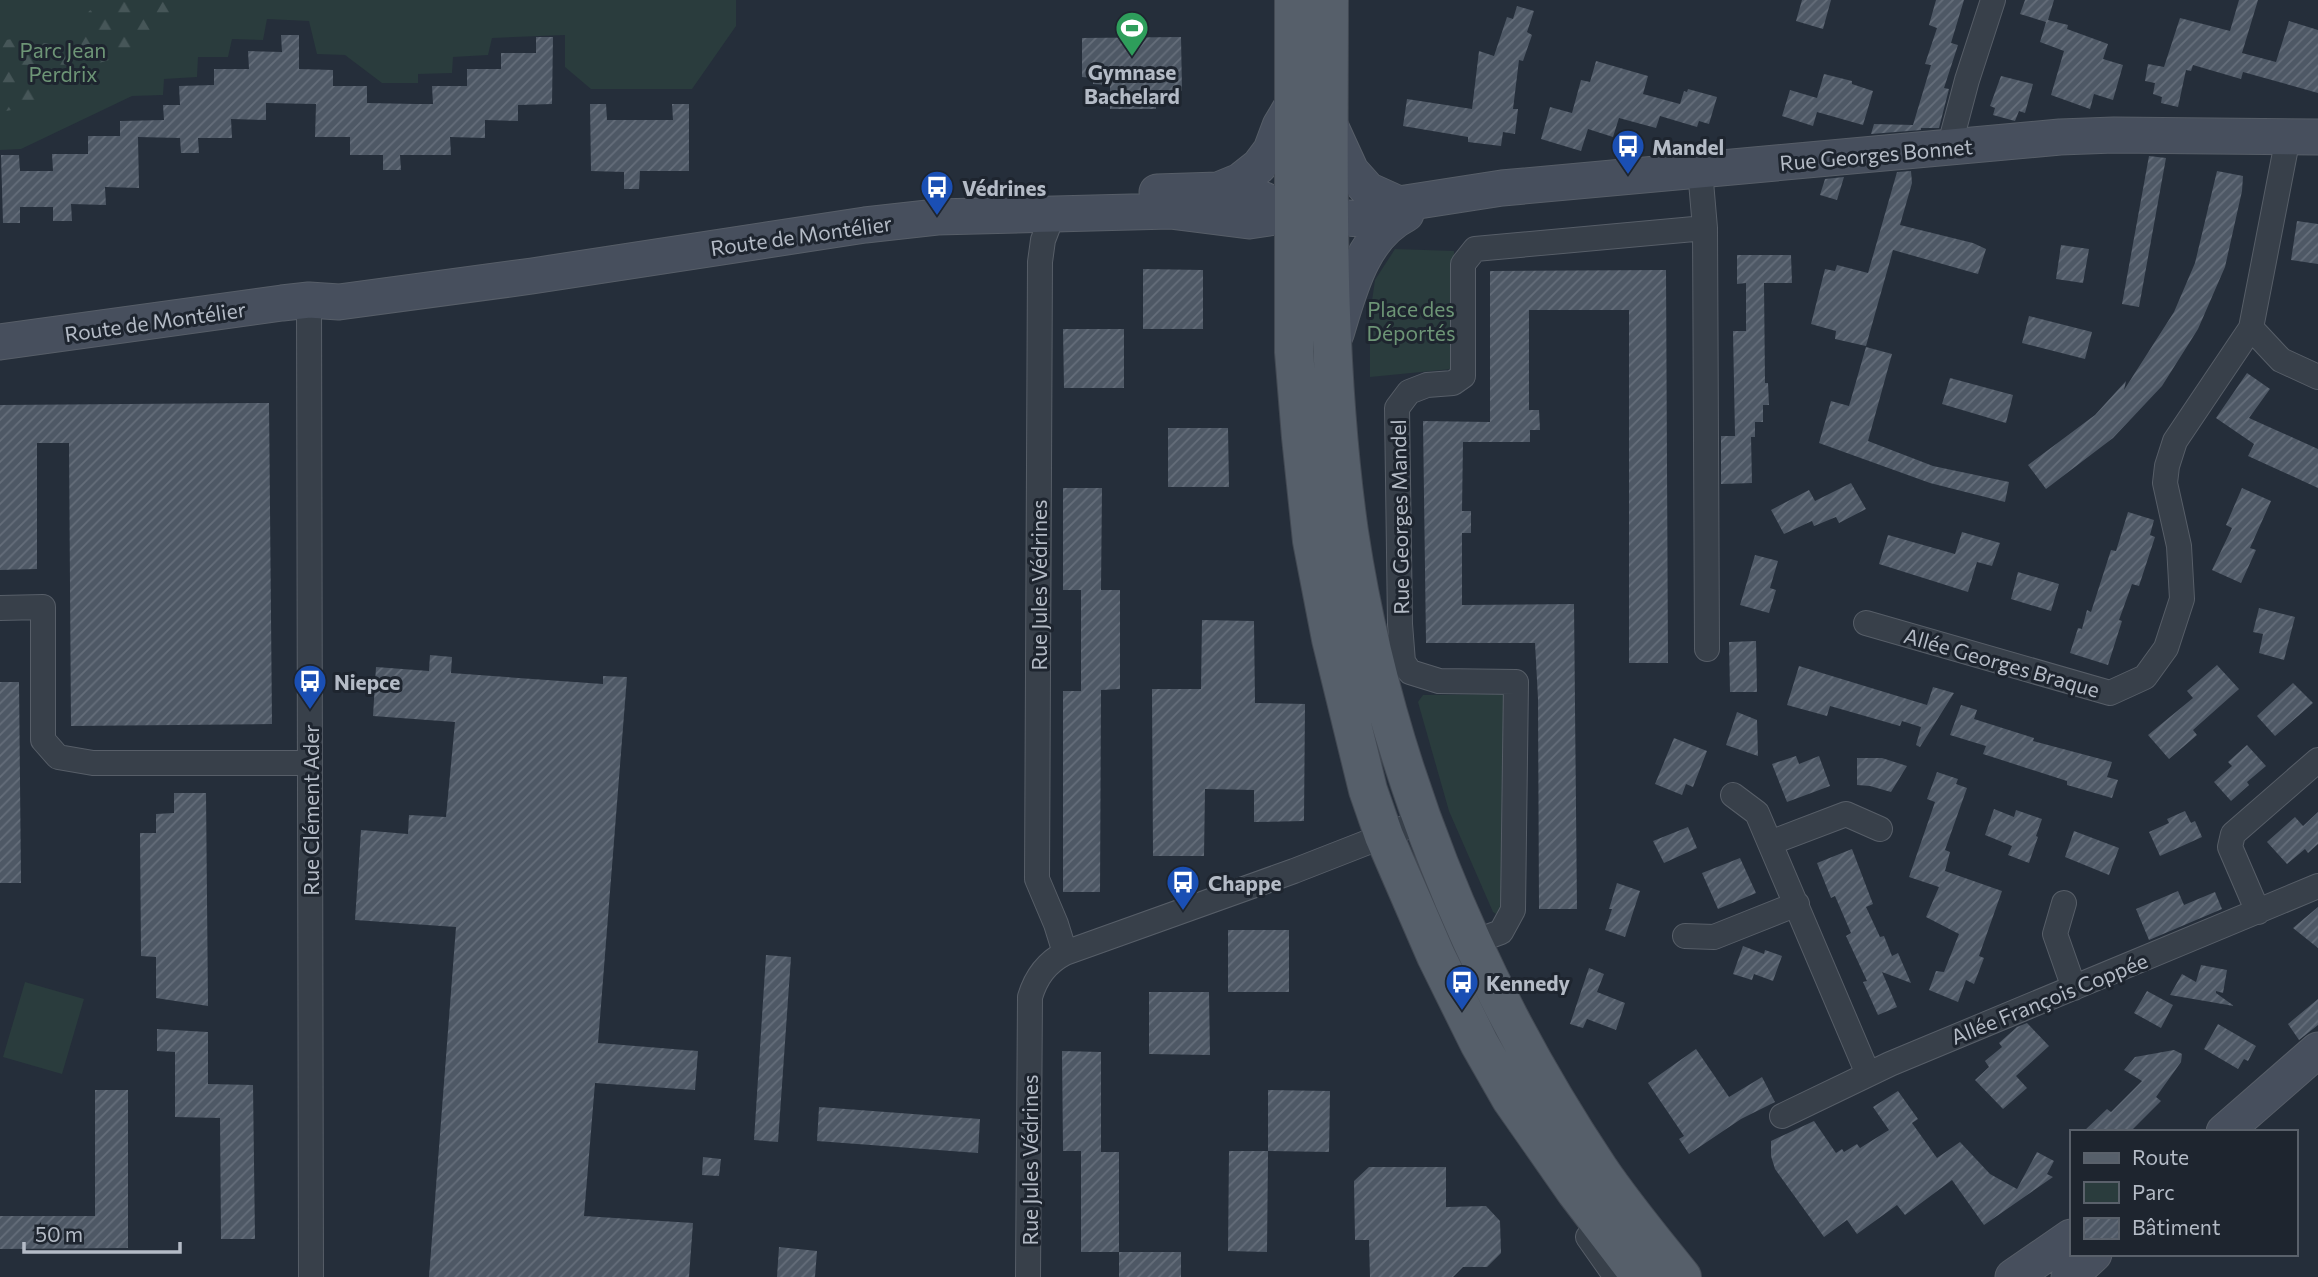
<svg xmlns="http://www.w3.org/2000/svg" width="2318" height="1277" font-family="Commissioner,sans-serif">
<defs>
<pattern id="forest-firs" width="22" height="20" patternUnits="userSpaceOnUse" patternTransform="scale(1.75)"><rect width="22" height="20" fill="#2a3c3d"/><path d="M5 1l3.5 6h-7zM16 11l3.5 6h-7z" fill="#465658"/></pattern>
<pattern id="building-hatch" width="6" height="6" patternUnits="userSpaceOnUse" patternTransform="scale(1.75)"><rect width="6" height="6" fill="#4e5865"/><path d="M-1 1l2-2M0 6l6-6M5 7l2-2" fill="none" stroke="#656e7a"/></pattern>
</defs>
<rect width="100%" height="100%" fill="#252e3a"/>
<path fill="#2a3c3d" d="M0,0h736v26l-44,63h-101l-26,-22v-32l-73,3 -4,17 -35,2 -1,16 -34,1v9h-36l-37,-28 -28,-1 -8,-33 -42,-2 -4,21 -31,-1 -4,18h-30l-1,20 -33,2 -1,16 -31,1 -111,53 -21,1z
M1395,249l59,2 -2,118 -82,8v-62l5,-35z
M1504,694l-1,218 -7,2 -3,-2 -44,-101 -31,-109 5,-7z
M25,982l59,17 -22,75 -59,-17z"/>
<path fill="url(#forest-firs)" d="M113,0h68l-36,49 -46,14 -53,41 -46,8v-71l18,-3 36,7 24,-8 11,-26z"/>
<path fill="url(#building-hatch)" d="M1802,0h29l-8,29 -27,-8z
M1936,0h28l-13,43 7,2 -14,43 5,1 -10,39h-18v2l-50,4 3,-10 39,1 18,-60 -6,-1 12,-36 -8,-3z
M2025,0h29l-6,20 20,5 -1,4 41,15 -5,15 20,6 -10,35 -19,-6 -4,15 -39,-14 13,-44 -24,-9 6,-20 -26,-8z
M2239,0h19l-16,53 34,9 13,-41 29,9v63l-75,-21 -2,7 -48,-14 -2,6 -5,-1 -8,37 -17,-4 1,-6 -9,-3 2,-11 -10,-2 3,-17 16,3 16,-49 50,13z
M1517,6l17,5 -7,21 5,3 -9,26 -4,-1 -6,49h5l-3,25 -12,-2 -2,14 -33,-4v-5l-65,-11 4,-27 65,10 7,-58 15,5 13,-39 6,2z
M281,35h18v34l34,1v16h34v17l49,1h17l-1,-18h35v-17h34v-16h35v-16h17l-1,67 -34,1v16l-33,-1v18l-35,-1 1,18h-51l1,15h-18v-15h-33v-18h-35l1,-33 -50,-1v17l-35,-1 1,19h-34l1,15h-18l-1,-15 -42,-1 1,51 -34,-1 1,18 -35,-1 1,17h-19v-14h-33v16h-17l-2,-68h18l1,16h33l-1,-17h36v-18h32v-15l44,-1 -1,-15h17l-1,-19 35,-1v-16h35l-1,-18 34,1z
M1181,37l1,54 -26,-1v19h-46v-24l-17,-1v-6l-11,-1v-39z
M1596,61l52,15 -5,18 37,10 4,-13 3,1 1,-3 29,8 -8,27 -10,-3 -2,6 -37,-11 -4,12 -37,-10 -6,19 -25,-8 -7,22 -40,-12 9,-32 22,6 9,-33 9,2z
M1824,74l28,7v3l21,7 -10,34 -46,-13 -4,14 -31,-10 8,-26 27,8z
M2001,76l32,8 -8,29 -6,-2 -4,10 -22,-6 2,-7 -5,-2z
M590,104h16l1,16h66l-1,-16h17v67h-49l-1,18h-15v-17l-33,-1z
M2149,156l17,2 -27,149 -17,-3z
M1911,171l1,12 -12,42 73,18 13,6 -8,25 -85,-24 -27,96 -31,-7 1,-8 -25,-7 14,-55 10,2 2,-6 31,8 29,-101z
M2217,171l26,5 -1,15 -17,76 -27,62 -36,57 -49,52 -67,51 -18,-24 67,-50 31,-34 -2,9 50,-78 21,-49z
M1844,177l-7,23 -17,-5 5,-16z
M2297,221l21,3v40l-27,-4z
M2061,245l28,4 -6,34 -27,-4z
M1737,255h54l1,28h-28l1,100h3l1,22h-6v17h-8v15h-4l1,46 -31,1v-48h14l-2,-105h13v-48l-9,1z
M1143,269l60,1v59h-60z
M1666,270l2,393h-39v-353h-100v100h10l1,20h-10v12h-67l-1,69h9v22h-9v72l112,-1 3,305h-38l-1,-210 -3,-56h-109l-3,-222 67,1v-151z
M2029,316l63,16 -7,27 -63,-16z
M1063,329h61v59h-60z
M1866,347l26,7 -24,87 65,25 76,16 -4,20 -75,-19 -111,-40 12,-42 18,5z
M2247,373l23,16 -21,29 69,31v39l-70,-32 6,-12 -38,-26z
M1950,378l63,17 -7,28 -64,-19z
M269,403l3,321 -201,2 -2,-283h-32v126l-37,1v-165z
M1168,428h60l1,59h-61z
M1851,483l15,26 -27,14 -3,-6 -22,9 -2,-5 -28,13 -13,-24 38,-20 6,11z
M1063,488h39l-1,102h19v99l-19,1 -1,202h-37v-201h18v-101h-18z
M2242,488l29,13 -21,47 6,2 -15,33 -29,-13 20,-42 -6,-3z
M2128,512l26,8 -4,15 5,2 -16,49 -7,-2 -13,36 3,1 -14,44 -38,-12 8,-25 4,1 5,-19 4,2 20,-62 5,1z
M1962,532l38,11 -8,23 -15,-4 -9,30 -89,-28 9,-29 67,19z
M1755,555l23,6 -8,27 6,2 -7,23 -29,-8z
M2018,572l41,12 -8,27 -40,-12z
M2259,608l36,9 -11,43 -25,-7 4,-19 -10,-2z
M1202,620l52,1 1,82 50,1 -1,117 -50,1v-32l-49,-1 -1,67h-51l-1,-167h49z
M1756,641l1,51h-27l-1,-50z
M430,655l22,2 -1,16 152,11v-8l24,1 -29,366 100,8 -3,39 -100,-7 -11,133 109,7 -4,54h-260l27,-350 -101,-7 6,-90 47,4 1,-19 37,2 9,-95 -82,-6 3,-49 53,4z
M2217,665l22,24 -46,41 4,5 -28,24 -21,-24 45,-37 -6,-7z
M1799,666l128,39 6,-18 21,6 -34,54 -4,-2 5,-18 -19,-6 -2,5 -70,-20 -3,10 -40,-11z
M0,682h19l2,201h-21z
M2293,683l20,20 -38,33 -18,-20z
M1961,705l16,5 -3,9 60,19 -1,3 79,21 -5,15 11,3 -6,18 -45,-13v-4l-84,-27 3,-8 -36,-11z
M1737,712l20,8 1,36 -32,-11z
M1674,738l33,13 -14,36 -7,-3 -4,11 -27,-11z
M2247,745l19,21 -19,16 2,3 -18,16 -17,-19 18,-16 -4,-4z
M1796,756l3,8 20,-8 11,30 -43,16 -15,-38z
M1857,758h25l25,8 -16,26 -21,-6 -13,-1z
M1937,772l21,7 -2,5 11,4 -22,62 5,2 -5,19 57,20 -23,65 5,2 -10,26 -8,-4 -8,22 -29,-12 7,-19 8,1 15,-38 -33,-17 13,-30 -30,-10 26,-75 -8,-3z
M174,793h32l2,213 -52,-8v-41l-15,-1 -1,-123h16v-19l18,-1z
M1994,809l20,8 2,-7 26,9 -6,17 2,1 -9,26 -21,-8 4,-9 -27,-11z
M2185,811l6,12 4,-2 7,16 -42,19 -11,-24 20,-9 -2,-4z
M2318,812v32l-10,9 -3,-4 -18,15 -20,-22 28,-25 8,9z
M1688,827l9,21 -33,15 -11,-22z
M2074,831l45,17 -10,27 -44,-18z
M1852,849l21,55 -7,3 14,30 4,-1 8,20 6,-3 13,30 -29,-11 15,35 -19,8 -15,-33 4,-1 -21,-45 5,-3 -16,-37 -4,2 -14,-35z
M1740,858l16,35 -38,16 -16,-36z
M1617,883l23,8 -15,46 -20,-7 7,-21h-3z
M2178,891l6,14 31,-13 7,17 -73,31 -13,-31z
M2318,907v41l-25,-20z
M1228,930h61v62h-61z
M1743,946l21,8 1,-4 17,6 -9,25 -19,-7 -2,6 -19,-6z
M766,955l25,2 -13,185 -24,-2z
M2201,965l26,5 -4,23 -7,-2v2l18,13 -64,-11 12,-21 14,8z
M1589,968l15,6 -7,18 28,11 -9,27 -29,-11 -4,9 -13,-4z
M2147,991l26,14 -12,23 -27,-15z
M1149,992h60l1,63 -61,-1z
M2318,999v26l-19,15 -11,-16z
M2027,1023l22,23 -33,30 11,12 -24,21 -28,-29 14,-13 -4,-6 17,-14 -3,-4 18,-16z
M2218,1024l38,22 -8,15 -4,-2 -6,10 -34,-20z
M157,1029l51,3v52l45,1 2,154h-34l-1,-121 -45,-1v-65l-18,-1z
M1696,1049l33,48 33,-20 13,25 -34,17 -52,35 -10,-15 5,-3 -36,-53z
M2174,1050l8,4 -1,8 -25,35 5,4 -31,31h-47l24,-23 4,3 31,-31 -18,-11 11,-13z
M1062,1051l39,1v100h18v100h-38v-101h-18z
M95,1090h33v158l-128,1v-33h95z
M1268,1090l62,1 -1,61 -61,-1z
M1898,1091l20,28 -6,4 25,35 23,-16 30,32 27,15 20,-37 17,9 -7,13 6,3 -69,48 -32,-45 -47,35 -8,-10 -40,29 -10,-14 -23,17 -49,-68 -4,-13v-15l43,-20 22,32 6,-4 2,3 13,-8 3,4 29,-18 -16,-23z
M819,1107l161,12 -2,34 -161,-12z
M1229,1151h39l-1,101 -39,-1z
M703,1157l18,2 -2,17 -17,-1z
M1369,1167h77v40l40,-1 14,15 1,32 -14,14h-24l-10,10h-83l-1,-37h-14l-1,-59z
M779,1247l38,4 -2,26h-38z
M1119,1252h62v25h-62z"/>
<g fill="none" stroke-linecap="round" stroke-linejoin="round">
<defs>
<path id="street" d="M1949,148l18,-68 26,-80
M1700,170l5,58 2,421
M1053,214l-10,26 -3,22 -3,617 19,45 9,29
M309,300l2,977
M2251,328l30,32 37,17
M0,608l43,-1v133l15,17 35,6h216
M1866,623l244,70 35,-16 21,-29 16,-49 -3,-53 -14,-63 2,-17 8,-25 76,-113 37,-191
M1733,795l24,18 111,261
M1770,843l76,-29 34,15
M2064,903l-9,31 19,54
M2258,912l-28,-65 3,-13 85,-74
M1685,936l29,1 83,-33
M1471,943l30,-11 12,-22 3,-228 -77,-1 -29,-9 -7,-10 -3,-38 -3,-216 12,-16 18,-7 26,-2 10,-7v-112l12,-15 230,-21
M1782,1116l108,-52 428,-178
M1588,1237l28,40
M1028,1277l2,-280c6,-20 16,-34 35,-44l229,-82 128,-50"/>
<path id="secondary" d="M1329,123l22,48 17,19 31,14
M1218,190l22,-9 19,-15 12,-16 9,-24 13,-22
M1157,192l61,-2 44,9 28,13
M1372,211l27,-7 103,-16 558,-51 54,-2 204,2
M1336,334c13,-43 26,-98 70,-120
M0,342l282,-39 27,-3 30,2 193,-26 333,-51 72,-8 233,-6 79,10 45,-7 80,6 25,-2
M2224,1132l94,-82
M2013,1277l58,-40
M2069,1277l25,-23"/>
<path id="primary" d="M1294,0v352l7,85 11,104 19,98 37,151 16,46 52,120 43,87 32,56 65,93 65,85
M1329,0c0,177 -5,356 20,532 34,226 123,447 250,637 25,37 55,73 83,108"/>
</defs>
<use href="#street" stroke="#575e68" stroke-width="26"/>
<use href="#secondary" stroke="#575e68" stroke-width="37"/>
<use href="#primary" stroke="#424953" stroke-width="40"/>
<use href="#street" stroke="#38404a" stroke-width="24"/>
<use href="#secondary" stroke="#474f5d" stroke-width="35"/>
<use href="#primary" stroke="#565f6a" stroke-width="38"/>
</g>
<defs>
<symbol id="stadium-pin" viewBox="-11 -11 22 30"><path d="M0 17L-7.5 6A9.5 9.5 0 1 1 7.5 6Z" fill="#2e9e5b" stroke="#1e252f"/><path d="M0-5a6.5 5 0 1 0 0 10a6.5 5 0 1 0 0-10ZM-3.5-1.8h7v3.6h-7Z" fill="#fff"/></symbol>
<symbol id="bus-pin" viewBox="-11 -11 22 30"><path d="M0 17L-7.5 6A9.5 9.5 0 1 1 7.5 6Z" fill="#1a4fb4" stroke="#1e252f"/><path d="M-5-6H5V4H4V6H2V4H-2V6H-4V4H-5ZM-3.5-4V0h7V-4ZM-3.5 1.2v1.5H-2V1.2ZM2 1.2v1.5H3.5V1.2Z" fill="#fff"/></symbol>
</defs>
<g fill-rule="evenodd">
<use href="#stadium-pin" x="1113" y="9" width="38" height="52"/>
<use href="#bus-pin" x="1609" y="127" width="38" height="52"/>
<use href="#bus-pin" x="918" y="168" width="38" height="52"/>
<use href="#bus-pin" x="291" y="662" width="38" height="52"/>
<use href="#bus-pin" x="1164" y="863" width="38" height="52"/>
<use href="#bus-pin" x="1443" y="963" width="38" height="52"/>
</g>
<g text-anchor="middle" dominant-baseline="central" stroke-width="6" stroke-linejoin="round" paint-order="stroke">
<g font-size="21" fill="#6d9576" stroke="#1e252f">
<text x="63" y="49">Parc Jean<tspan x="63" dy="24">Perdrix</tspan></text>
<text x="1411" y="308">Place des<tspan x="1411" dy="24">Déportés</tspan></text>
</g>
<g font-size="21" font-weight="bold" fill="#b4bbc6" stroke="#1e252f" text-anchor="start">
<text x="1132" y="71" text-anchor="middle">Gymnase<tspan x="1132" dy="24">Bachelard</tspan></text>
<text x="1652" y="146">Mandel</text>
<text x="962" y="187">Védrines</text>
<text x="334" y="681">Niepce</text>
<text x="1208" y="882">Chappe</text>
<text x="1486" y="982">Kennedy</text>
</g>
<g font-size="21" fill="#b4bbc6" stroke="#1e252f">
<text transform="translate(1876 154) rotate(-5)">Rue Georges Bonnet</text>
<text transform="translate(801 235) rotate(-8)">Route de Montélier</text>
<text transform="translate(155 321) rotate(-8)">Route de Montélier</text>
<text transform="translate(1399 517) rotate(-91)">Rue Georges Mandel</text>
<text transform="translate(1038 585) rotate(-90)">Rue Jules Védrines</text>
<text transform="translate(2002 662) rotate(16)">Allée Georges Braque</text>
<text transform="translate(310 810) rotate(-90)">Rue Clément Ader</text>
<text transform="translate(2049 998) rotate(-22)">Allée François Coppée</text>
<text transform="translate(1029 1160) rotate(-90)">Rue Jules Védrines</text>
</g>
</g>
<rect x="2070" y="1130" width="228" height="126" fill="#1e252f" stroke="#5a616b" stroke-width="2"/>
<rect x="2084" y="1153" width="35" height="10" fill="#565f6a" stroke="#5a616b" stroke-width="2"/>
<text x="2132" y="1165" font-size="21" fill="#b4bbc6">Route</text>
<rect x="2084" y="1182" width="35" height="21" fill="#2a3c3d" stroke="#5a616b" stroke-width="2"/>
<text x="2132" y="1200" font-size="21" fill="#b4bbc6">Parc</text>
<rect x="2084" y="1218" width="35" height="21" fill="url(#building-hatch)" stroke="#5a616b" stroke-width="2"/>
<text x="2132" y="1235" font-size="21" fill="#b4bbc6">Bâtiment</text>
<path d="M24 1242v10h156v-10" fill="none" stroke="#b4bbc6" stroke-width="3.5"/>
<text x="35" y="1242" font-size="21" fill="#b4bbc6" stroke="#1e252f" stroke-width="5" paint-order="stroke">50 m</text>
</svg>
